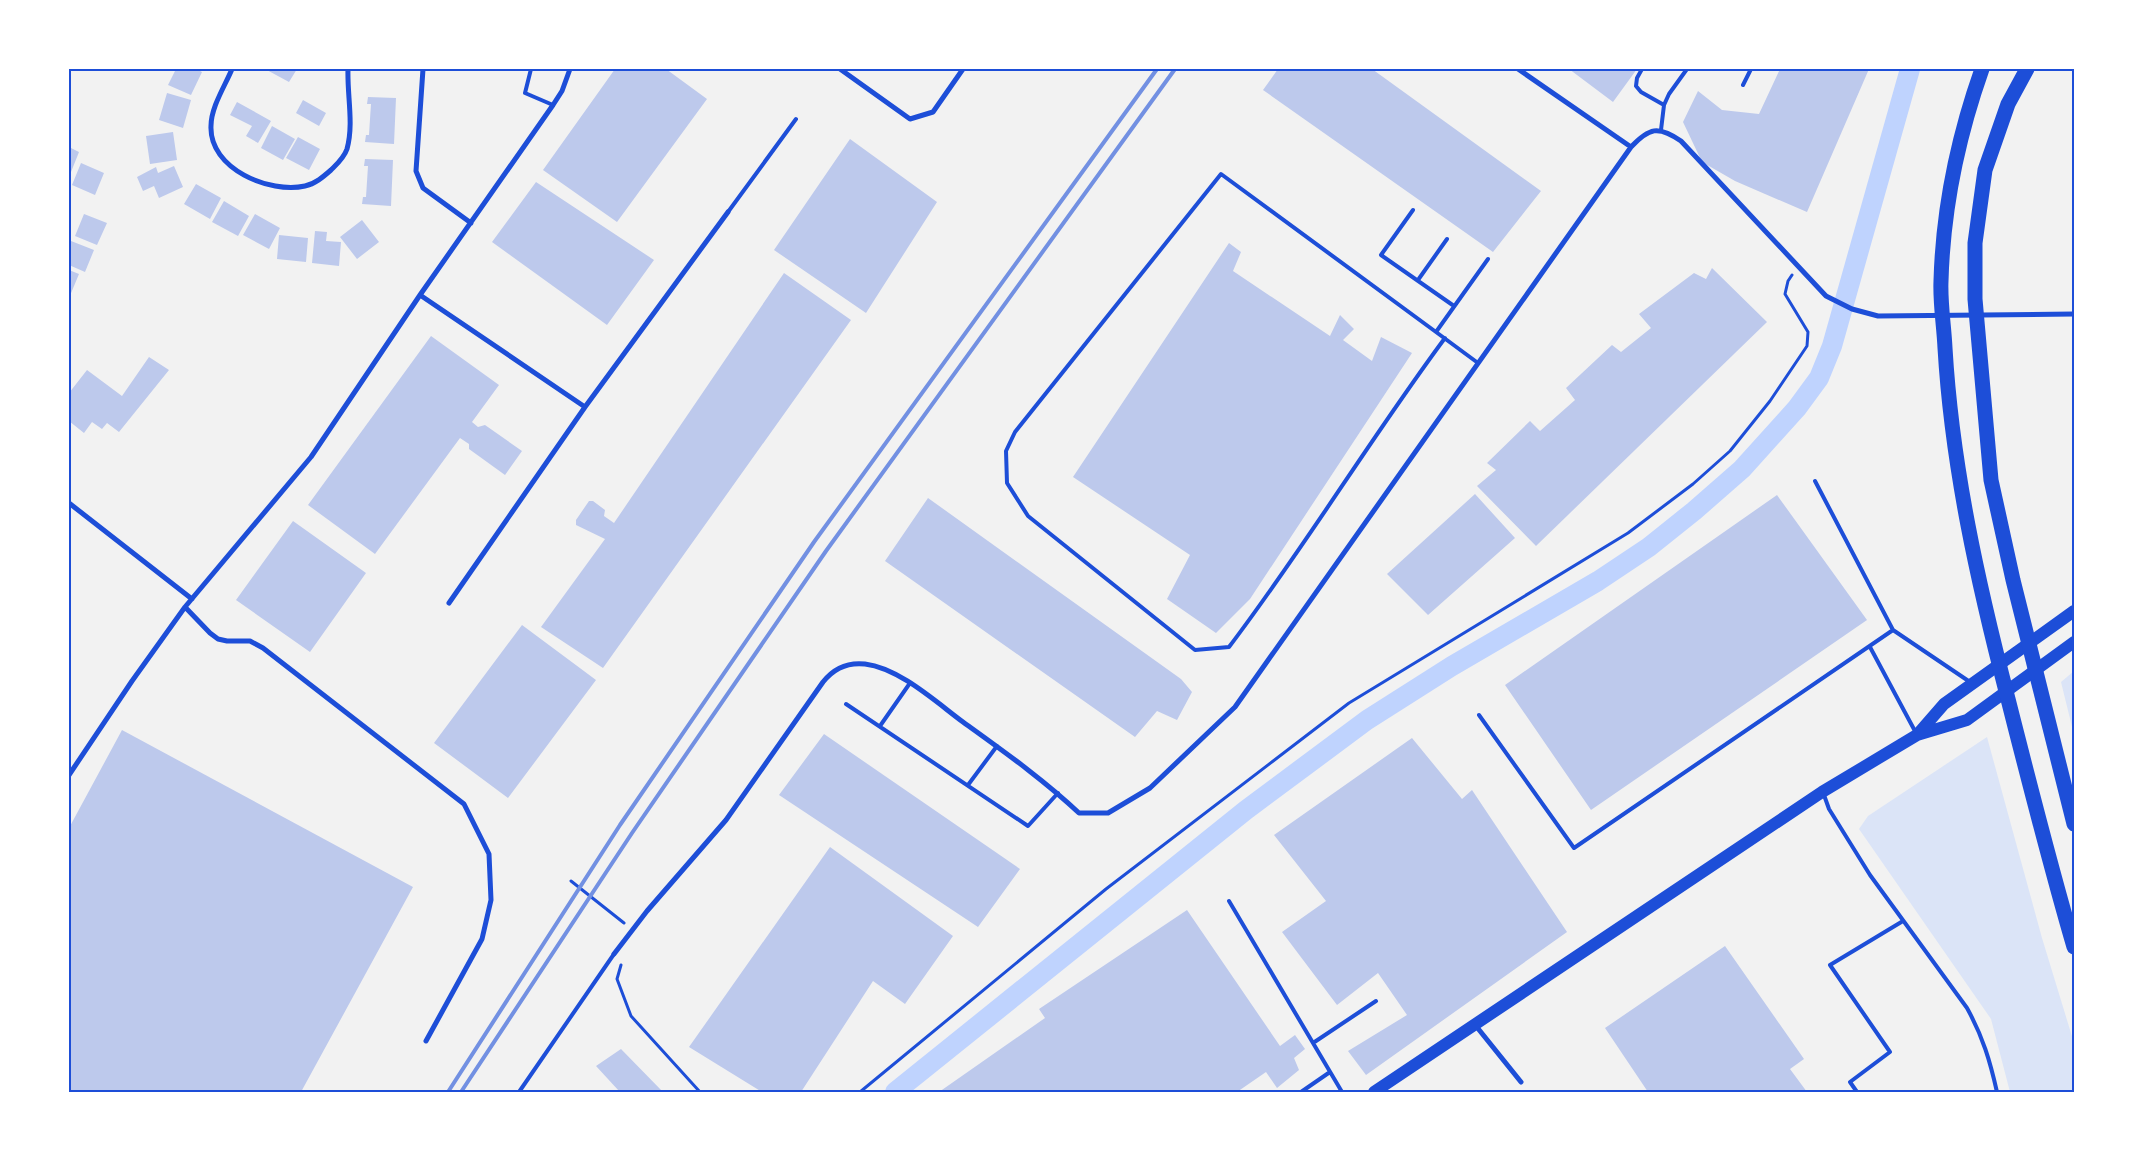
<svg xmlns="http://www.w3.org/2000/svg" width="2143" height="1161" font-family="'Varela Round',sans-serif">
<rect width="100%" height="100%" fill="#f2f2f2"/>
<path fill="#dbe4f7" d="M2074,671v64l-13,-53z
M1987,737l55,201 32,105v49h-64l-19,-73 -132,-190 9,-13z"/>
<g fill="none" stroke-linecap="round" stroke-linejoin="round">
<path stroke="#bfd3fe" stroke-width="20" d="M895,1092l351,-282 121,-90 85,-54 146,-85 51,-34 45,-36 48,-42 55,-61 22,-30 13,-32 78,-277"/>
</g>
<path fill="#bdc9ec" d="M176,69h20l6,3 -11,23 -23,-10z
M265,69h32l-8,13z
M615,69h51l41,30 -90,123 -74,-52z
M1278,69h94l169,122 -48,61 -230,-162z
M1569,69h68l-24,33z
M1780,69h89l-62,143 -72,-31 -33,-19 -19,-40 15,-31 24,19 37,4z
M167,93l24,7 -8,28 -24,-8z
M368,97l28,1 -2,46 -29,-2 1,-7h3l1,-16 1,-15h-4z
M303,100l23,13 -7,13 -23,-13z
M237,102l34,19 -13,22 -12,-7 6,-10 -22,-11z
M272,126l23,13 -12,21 -22,-12z
M173,132l4,28 -27,4 -4,-28z
M298,137l22,12 -11,21 -23,-12z
M850,139l87,63 -71,111 -92,-63z
M69,147l10,5 -10,25z
M365,159l28,1 -2,46 -29,-2 1,-7h3l2,-31h-4z
M81,163l23,10 -9,22 -23,-10z
M174,166l9,21 -24,11 -5,-12 -11,5 -6,-14 19,-10 2,6z
M536,182l118,78 -47,65 -115,-83z
M196,184l25,14 -11,21 -26,-15z
M224,201l25,15 -11,20 -26,-14z
M84,214l23,9 -10,22 -22,-9z
M255,214l25,14 -11,21 -26,-14z
M362,220l17,22 -22,17 -17,-22z
M315,231l12,1 -1,9 15,1 -2,24 -27,-3z
M279,235l29,3 -2,24 -29,-3z
M71,241l23,9 -9,22 -16,-7v-18z
M1229,243l12,9 -8,19 97,65 10,-21 14,14 -11,11 29,21 9,-24 31,16 -162,246 -34,34 -49,-34 23,-44 -117,-78z
M1712,268l55,54 -231,224 -59,-60 19,-16 -9,-7 43,-42 10,10 35,-31 -9,-12 46,-43 9,7 30,-24 -12,-14 55,-41 12,6z
M69,270l10,4 -10,24z
M784,273l67,47 -248,348 -62,-41 64,-88 -29,-14v-5l13,-19h4l12,9 -1,6 10,7z
M431,336l68,49 -27,37 6,5 7,-2 37,26 -17,24 -36,-26v-5l-9,-6 -85,116 -67,-49z
M149,357l20,13 -50,62 -12,-9 -5,6 -10,-7 -8,11 -15,-12v-28l18,-23 35,26z
M1475,494l40,44 -87,77 -41,-41z
M1777,495l90,125 -276,190 -86,-125z
M928,498l253,181 11,13 -15,28 -20,-9 -22,26 -250,-176z
M293,521l73,52 -56,79 -74,-52z
M522,625l74,55 -88,118 -74,-55z
M122,730l291,157 -112,205h-232v-264z
M824,734l196,135 -42,58 -199,-132z
M1412,738l50,61 10,-9 95,142 -201,143 -18,-24 59,-36 -29,-42 -41,32 -55,-73 44,-31 -52,-66z
M830,847l123,89 -48,68 -32,-23 -72,111h-39l-73,-45z
M1187,910l93,136 15,-11 10,14 -11,9 5,12 -22,18 -11,-16 -29,20h-298l106,-74 -6,-9z
M1725,946l79,113 -14,10 17,23h-159l-43,-64z
M621,1049l42,43h-45l1,-1 -23,-25z"/>
<g fill="none" stroke-linecap="round" stroke-linejoin="round">
<path stroke="#1d4ed8" stroke-width="3" d="M571,881l53,42
M621,965l-4,14 14,37 69,76
M860,1092l246,-203 243,-186 279,-170 65,-49 37,-33 40,-50 37,-55 1,-14 -23,-38 3,-13 4,-6"/>
<path stroke="#1d4ed8" stroke-width="4" d="M531,69l-6,24 28,12
M1642,69l-5,9 -1,8 5,6 23,13
M1743,85l8,-16
M1661,130l3,-25 5,-11 18,-25
M1413,210l-32,45 73,51
M728,212l68,-93
M1418,280l29,-41
M1436,332l-215,-158 -206,258 -9,19 1,32 21,33 167,134 34,-3c76,-100 141,-208 216,-309
M1478,363l-42,-31 52,-73
M1815,481l78,149 77,52
M1870,647l46,86
M846,704l182,122 30,-33
M1479,715l95,133 319,-218
M880,726l30,-43
M968,785l29,-39
M1824,795l5,14 41,66 97,133c16,29 23,53 30,84
M1229,901l113,191
M1313,1043l63,-42
M519,1092l95,-138
M1301,1092l29,-20
M1857,1092l-7,-10 40,-30 -60,-87 73,-44"/>
<path stroke="#1d4ed8" stroke-width="5" d="M232,69c-7,17 -21,38 -21,57 -2,43 59,68 94,60 10,-2 18,-9 26,-16 6,-6 13,-12 16,-21 7,-25 0,-54 1,-80
M423,69l-7,102 7,17 48,35
M840,69l70,50 23,-7 30,-43
M1518,69l113,78
M420,295l165,112
M69,503l123,96
M449,603l136,-196 143,-195
M185,607l25,26 8,6 9,2h23l13,7 201,156 25,50 2,46 -9,39 -56,102
M69,775l63,-94 53,-74 126,-150 109,-162 133,-190 9,-14 8,-22
M614,954l33,-43 79,-91 97,-138c11,-14 24,-20 42,-18 34,4 71,38 98,58 40,29 80,57 116,91h29l42,-25 85,-81 396,-560c18,-19 27,-22 50,-6l145,155 26,13 26,7 196,-2
M1476,1026l45,56"/>
<path stroke="#1d4ed8" stroke-width="12" d="M1917,735l27,-31 130,-93
M1374,1092l448,-300 95,-57 50,-15 107,-78"/>
<path stroke="#1d4ed8" stroke-width="15" d="M1982,69c-24,68 -39,139 -41,212 -1,22 3,45 4,67 7,119 33,235 63,351 21,83 42,166 66,248
M2027,69l-19,35 -23,66 -10,73v56l16,181 22,100 61,244"/>
<path stroke="#7290e2" stroke-width="4" d="M448,1092l172,-267 194,-283 343,-473
M461,1092l171,-259 194,-282 349,-482"/>
</g>
<rect width="2143" height="1161" fill="none" stroke="#ffffff" stroke-width="140"/>
<rect x="70" y="70" width="2003" height="1021" fill="none" stroke="#1d4ed8" stroke-width="2"/>
</svg>
